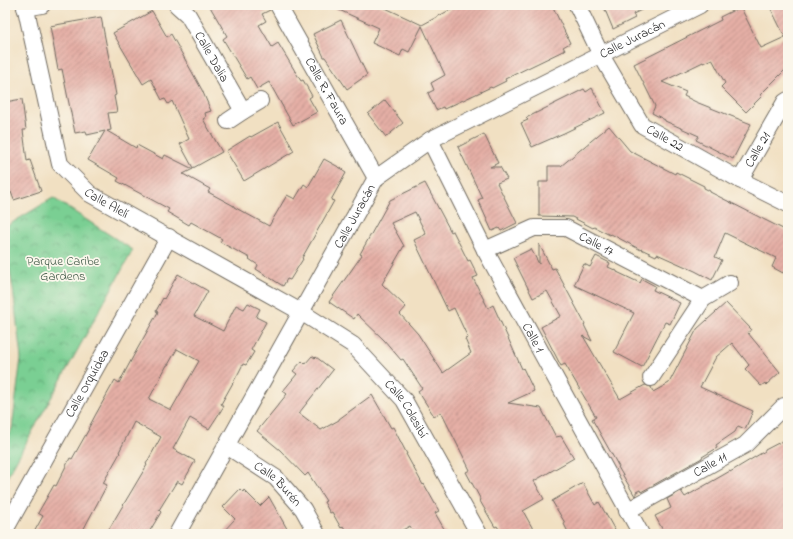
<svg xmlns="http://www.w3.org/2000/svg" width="793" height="539" font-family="'Indie Flower',sans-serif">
<defs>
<pattern id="park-crowns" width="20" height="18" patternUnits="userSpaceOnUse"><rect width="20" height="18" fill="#7acf93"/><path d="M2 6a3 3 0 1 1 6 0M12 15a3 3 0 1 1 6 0" fill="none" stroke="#64a878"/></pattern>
<pattern id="building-hatch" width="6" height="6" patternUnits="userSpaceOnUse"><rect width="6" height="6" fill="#e5afa6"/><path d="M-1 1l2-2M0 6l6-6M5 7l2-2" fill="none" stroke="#ba8f87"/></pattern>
</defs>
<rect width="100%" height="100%" fill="#fbf7ec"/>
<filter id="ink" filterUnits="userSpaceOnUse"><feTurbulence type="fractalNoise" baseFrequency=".025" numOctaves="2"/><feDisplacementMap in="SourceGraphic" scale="8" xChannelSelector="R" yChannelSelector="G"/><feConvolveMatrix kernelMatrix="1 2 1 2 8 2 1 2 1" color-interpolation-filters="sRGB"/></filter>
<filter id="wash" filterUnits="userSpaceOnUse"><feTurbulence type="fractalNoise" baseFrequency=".012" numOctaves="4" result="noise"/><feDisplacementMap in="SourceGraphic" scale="16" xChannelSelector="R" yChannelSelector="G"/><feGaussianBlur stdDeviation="0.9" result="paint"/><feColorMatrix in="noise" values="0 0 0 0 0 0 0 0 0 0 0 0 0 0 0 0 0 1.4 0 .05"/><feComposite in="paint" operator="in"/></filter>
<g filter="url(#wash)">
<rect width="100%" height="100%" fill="#f1e0c2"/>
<path fill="url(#park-crowns)" stroke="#527d5f" d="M53,198l80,52 -128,231v-41l7,-11 9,-71 -8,-69 -8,-45v-17z"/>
<g id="blocks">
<path fill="url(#building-hatch)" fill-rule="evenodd" d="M209,5h60l1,5 -8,4 4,7 -7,4 13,22 6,-4 23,38 2,-1 9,16 -3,2 8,14 -24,13 -24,-43 -12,7 -7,-12 -3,2 -24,-40 4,-3z
M328,5h51l43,20 37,-20h93l18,38 -7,4 2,3 -60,29 1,2 -14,7 -1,-1 -47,22 -1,-2 -7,3 -8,-17 6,-3 -3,-7 14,-8 -23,-49 -13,26 -6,-3 -3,7 -28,-13 7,-15z
M603,5h49l-19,9 2,4 -22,11z
M769,5h19v62l-28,28 2,1 -16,16 -25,-25 4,-4 -13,-24 -9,4v-1l-41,20 24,10 -2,4 12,6 55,22 -18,35 -37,-19 3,-4 -34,-15v-1l-13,-7 3,-7 -21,-42 87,-44 -1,-3 14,-7 1,1 6,-3 20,40 24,-11z
M152,11l15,26 4,-3 31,56 9,21 -6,2 1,4 -3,2 19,33 -29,16 -13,-24 9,-5 -17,-38 -4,3 -3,-5 -3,1 -11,-21 -8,5 -30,-51z
M101,17l15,78 -2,1 3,16 -9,1 3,17 -4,1 29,17 1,-3 26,14 2,-4 28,14 -10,5 27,15 -2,3 26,14v1l35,19 18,-31 8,4 9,-15 4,3 16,-28 20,11 -1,1 3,2 -15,27 3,1 -32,57 1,1 -13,21 -3,-1 -4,7 -27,-17 2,-4 -9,-6 1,-1 -30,-16 2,-3 -31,-17 -2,3 -22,-13 2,-3 -52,-28 2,-3 -31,-18 17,-29 -18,4 -1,-4 -11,2 -13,-64 -4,1 -8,-44z
M341,20l26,55 -20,14 -22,-32h-1l-11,-23z
M592,88l13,25 -41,20 -32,14 -11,-24 7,-3 -2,-2 58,-29 2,3z
M22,99l4,31h-3l4,31 3,-1 11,31 -27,9 -3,-8 -6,3v-93z
M385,100l18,23 -17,14 -18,-23z
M278,122l16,29 -50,30 -18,-30 24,-15 1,1z
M609,126l21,25 45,23 1,-2 28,14v2l6,3v1l55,28 22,11 1,-2v44l-4,-2 -1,2 -11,-6 4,-9 -51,-25 -10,24 7,3 -10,20 -17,-9 -38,-17 -1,2 -15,-7v1l-30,-16 -1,1 -16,-8 -1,1 -21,-11 -33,-1v-34h9v-16h13z
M484,134l14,29 -8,4h10l7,12 -10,4 20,40 -16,8 -2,-3 -7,3 -14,-31 4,-2 -24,-51z
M425,183l26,49 2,-1 15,30 2,-1 8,16 -5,2 15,30 5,-3 29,64 1,-1 11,23 -26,12 33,5 15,29 5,-1 13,22 -40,23 10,18 -21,12 10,18 -2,1 3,4h-32l-5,-8 -2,1 -15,-26 1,-1 -15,-28 4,-2 -29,-58 -7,4 -16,-25 4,-3 -19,-29 -2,1 -17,-20 -27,-26 -3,5 -25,-17 33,-47 -2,-1 30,-54zM415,212l11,22 -12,6 34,71 6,-3 14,30 -3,1 6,14 -28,20 -25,-39 -18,-20 6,-7 -24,-23 22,-38 -13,-23z
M539,244l13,25 3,-1 30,56 -1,1 8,16 -9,-5 37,63 25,-14 6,2 2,5 16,-9 28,-54 29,-26 25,26 -3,4 32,39 -14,13 -1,-2 -4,3 -16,-17 4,-4 -17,-22 -16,14 -16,30 53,24 -8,18 -7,-3 -3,6 -19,13 1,3 -15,9v1l-61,34 -1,-2 -4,2v3l-1,1 -17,-29h1l-27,-48 4,-2 -31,-53 -4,2 -20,-39 20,-11 -14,-25 -14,7 -20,-40 18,-9 8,15z
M596,256l14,7 -2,4 9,4v1l23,11 2,-4 13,7 -2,4 27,13 -10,21 -5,-2 -23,45 -28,-15 20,-39 -60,-28 10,-21 6,3z
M178,274l30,17 -14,25 29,15 13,-26 8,4 4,-6 12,6 -4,8 10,5 -15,28 3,2 -8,13 -3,-1 -4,8 -18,32 3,2 -15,23 -19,-11 -17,31 22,12 -13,23 -5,-3 -18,29 2,2 -13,22h-42l41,-69 -1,-1 15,-27 -27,-15 -15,30 1,1 -17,30 4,2 -26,49h-48l10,-18 -5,-3 16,-28 2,1 14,-28 2,1 17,-30h-1l8,-15 19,-34 4,3 15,-28 24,-43 -2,-1 7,-13 1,1zM177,349l22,12 -28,49 -22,-11 18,-34h1z
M312,356l3,2 1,-1 17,13 -34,43 22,17 18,-10v-1l33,-24 19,33 2,-1 14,27h-1l17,31 1,-1 15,27 -4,2 12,21h-32l-5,-8 -15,8h-47l-5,-8 -2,2 -9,-16 -2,1 -6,-11 2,-1 -18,-28 -3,3 -25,-26 -23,-19 30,-37 -4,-3 14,-17 -4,-3 9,-10 3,3z
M788,438v96h-123l-10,-18 16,-8 -4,-9 14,-8 4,6 45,-26v1l35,-21v-1z
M583,483l12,22 4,-3 18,32h-48l-5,-10 1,-1 -13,-22z
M240,489l3,3 1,-2 16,16 9,-9 21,37h-69l14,-15 -12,-12z"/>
</g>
</g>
<g filter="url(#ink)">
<use href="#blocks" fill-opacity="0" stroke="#706a60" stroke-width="1"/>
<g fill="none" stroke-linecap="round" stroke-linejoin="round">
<defs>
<g id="minor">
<path id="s1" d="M25,5l35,159 30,30 211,118 52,33 51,55 75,134"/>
<path id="s2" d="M177,5l11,10 55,96"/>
<path id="s3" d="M278,5l98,173"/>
<path id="s4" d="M577,5l24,50 41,70 98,55 48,24"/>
<path d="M25,8l17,-3"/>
<path d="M228,121l15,-10 17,-10"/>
<path id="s5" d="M430,140l55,110 156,284"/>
<path id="s6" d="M740,180l45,-78 3,-2"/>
<path id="s7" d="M485,250l49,-22h32l137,71"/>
<path d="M651,378l52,-79 27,-16"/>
<path id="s8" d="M225,447l8,3 43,28 27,31 14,25"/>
<path id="s9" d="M627,511l118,-66 39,-39"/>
<path id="s10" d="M5,530l164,-293"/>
<path id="s11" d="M177,534l199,-356 54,-38 270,-135"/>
</g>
</defs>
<use href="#minor" stroke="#706a60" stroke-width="18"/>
<use href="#minor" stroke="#fff" stroke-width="16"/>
</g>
</g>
<g text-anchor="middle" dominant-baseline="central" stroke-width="3.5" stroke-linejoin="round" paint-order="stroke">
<g font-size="13" fill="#2b2b2b" stroke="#fbf7ec">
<text stroke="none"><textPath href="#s11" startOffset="700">Calle Juracán</textPath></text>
<text stroke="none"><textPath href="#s2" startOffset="63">Calle Dalia</textPath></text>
<text stroke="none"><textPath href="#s3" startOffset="99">Calle R. Faura</textPath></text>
<text stroke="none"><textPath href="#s4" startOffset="163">Calle 22</textPath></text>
<text stroke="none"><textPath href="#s6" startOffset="35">Calle 21</textPath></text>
<text stroke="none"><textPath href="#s1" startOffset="224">Calle Alelí</textPath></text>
<text stroke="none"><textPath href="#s11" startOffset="364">Calle Juracán</textPath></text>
<text stroke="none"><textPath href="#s7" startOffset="120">Calle 17</textPath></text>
<text stroke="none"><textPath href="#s5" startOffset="223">Calle 1</textPath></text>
<text stroke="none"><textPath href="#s10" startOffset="168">Calle Orquídea</textPath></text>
<text stroke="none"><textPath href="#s1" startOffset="592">Calle Colesibí</textPath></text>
<text stroke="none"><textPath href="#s9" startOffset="95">Calle 11</textPath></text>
<text stroke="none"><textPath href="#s8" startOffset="65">Calle Burén</textPath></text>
</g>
<g font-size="13" fill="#435c4a" stroke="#fbf7ec">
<text x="63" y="261">Parque Caribe<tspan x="63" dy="15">Gardens</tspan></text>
</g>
</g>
<rect width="793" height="539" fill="none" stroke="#fbf7ec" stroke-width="20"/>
</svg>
